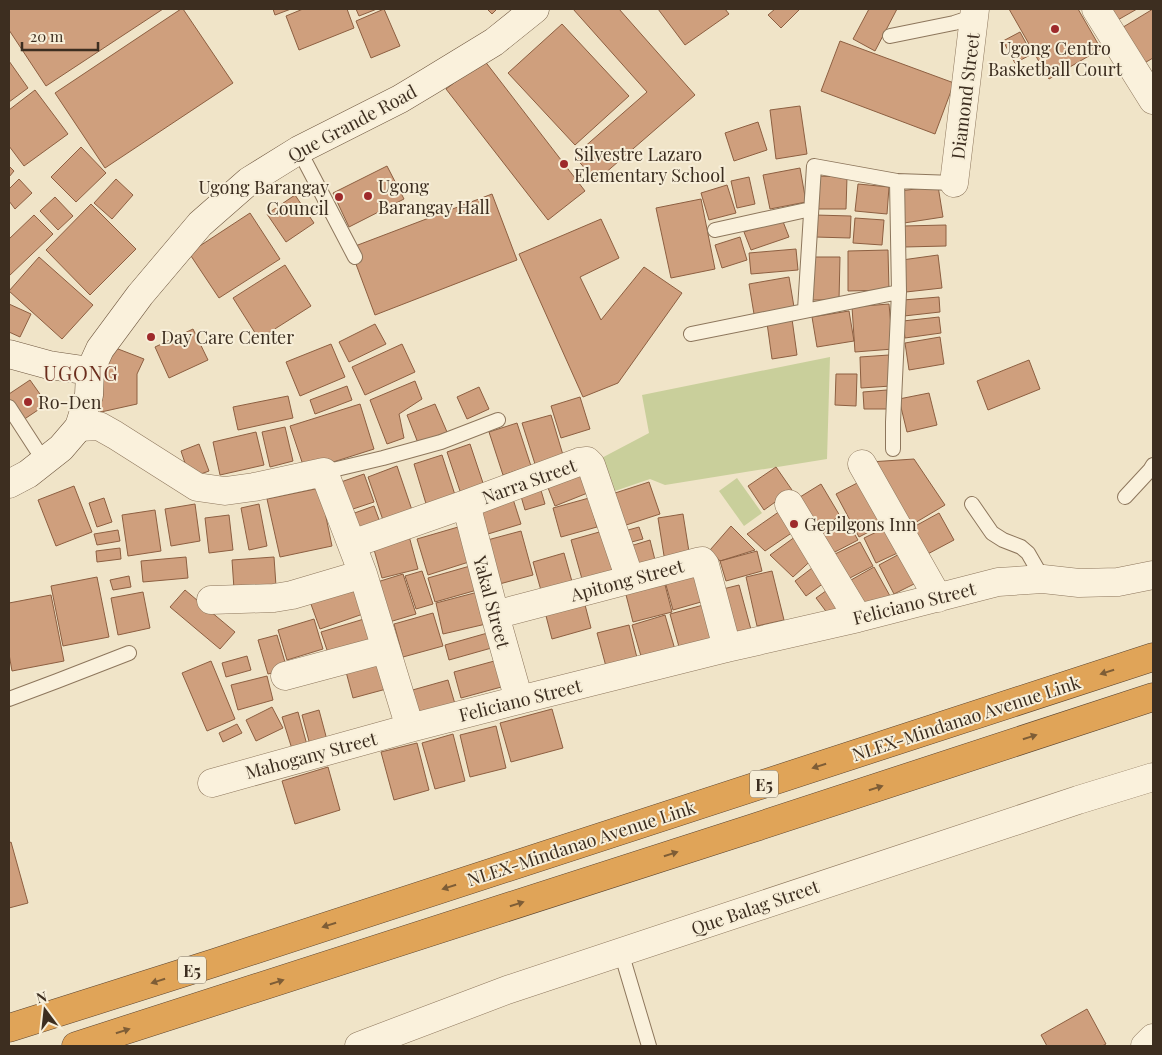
<svg xmlns="http://www.w3.org/2000/svg" width="1162" height="1055" font-family="'Playfair Display',serif">
<rect width="100%" height="100%" fill="#f0e4c8"/>
<path fill="#c9cf9b" d="M830,357l-3,102 -162,26 -15,-6 -38,13 -18,-30 55,-29 -7,-38z
M737,478l25,35 -18,13 -25,-35z"/>
<path fill="#cf9f7d" stroke="#8d5f41" d="M9,9h154l-117,77 -37,-56z
M181,9h2l50,74 -128,85 -50,-75z
M273,9h18l-16,6z
M303,9h44l7,19 -55,22 -13,-34z
M356,9h21l-18,7z
M384,9l16,37 -29,12 -15,-37z
M487,9h10l-5,5z
M573,9h46l76,86 -99,86 -22,-25 73,-64z
M658,9h67l4,5 -44,31z
M775,9h25l-19,19 -13,-13z
M869,9h28l-22,42 -22,-12z
M1009,9h69l23,40 -52,30z
M1108,9h29l-21,12z
M1153,9v49l-12,7 -21,-36z
M562,24l67,72 -54,49 -67,-72z
M1020,32l12,22 -17,9 -12,-22z
M840,41l114,42 -19,51 -114,-43z
M484,60l101,131 -37,29 -102,-131z
M9,61l19,27 -19,14z
M35,90l33,44 -44,32 -15,-20v-36z
M800,106l7,48 -31,5 -6,-49z
M758,122l9,28 -33,11 -9,-28z
M81,147l25,26 -30,29 -25,-25z
M9,166l5,5 -5,6z
M387,166l17,33 -55,28 -16,-34z
M800,168l6,34 -36,7 -7,-34z
M816,176l31,1 -1,32h-30z
M749,177l6,27 -18,4 -6,-27z
M19,179l13,14 -17,16 -6,-8v-12z
M116,179l17,16 -21,24 -18,-16z
M858,184l31,3 -2,27 -32,-3z
M727,185l9,28 -27,7 -8,-27z
M938,186l5,31 -39,6 -4,-32z
M492,194l25,66 -142,55 -25,-67z
M295,195l19,28 -28,19 -19,-28z
M55,197l18,19 -15,14 -18,-19z
M701,199l14,70 -44,9 -15,-70z
M91,204l45,45 -46,46 -44,-45z
M250,213l30,46 -61,39 -30,-45z
M34,215l19,19 -44,42v-37z
M815,215l36,1 -1,22 -35,-1z
M855,218l29,2 -2,25 -29,-2z
M601,219l18,39 -39,19 21,43 43,-53 38,26 -64,90 -35,14 -64,-143z
M782,219l7,18 -38,13 -7,-18z
M946,225v21l-42,1 -1,-21z
M740,237l7,23 -25,8 -7,-23z
M796,249l2,21 -47,4 -2,-21z
M888,250l1,40 -41,1v-40z
M938,255l4,33 -36,4 -4,-32z
M39,257l54,48 -31,34 -53,-48z
M812,257h28l-1,43h-28z
M285,265l26,41 -52,33 -26,-41z
M789,277l5,30 -40,7 -5,-30z
M939,297l1,15 -36,4 -1,-16z
M9,304l22,10 -11,23 -11,-5z
M889,304l4,45 -38,3 -3,-45z
M849,311l5,30 -37,6 -5,-30z
M939,317l2,16 -36,5 -2,-17z
M792,319l5,36 -25,4 -5,-36z
M375,324l11,20 -37,18 -10,-20z
M193,329l15,31 -39,18 -14,-31z
M940,337l4,27 -35,6 -4,-27z
M331,344l14,33 -45,19 -14,-34z
M402,344l13,28 -50,23 -13,-28z
M113,347l31,12 -7,15v30l-36,8 -4,-26z
M889,355l2,31 -30,2 -1,-31z
M1029,360l11,29 -52,21 -11,-29z
M836,374h21l-1,32 -21,-1z
M30,380l17,24 -24,16 -14,-20v-6z
M415,381l7,18 -23,15 5,24 -17,6 -17,-44z
M347,386l5,14 -37,14 -5,-14z
M479,387l10,22 -22,10 -10,-22z
M887,390v19h-23l-1,-17z
M929,393l8,32 -30,7 -8,-33z
M288,396l5,22 -55,12 -5,-23z
M580,397l10,32 -29,9 -10,-32z
M360,404l14,45 -69,22 -15,-45z
M435,404l12,28 -29,11 -11,-28z
M551,415l12,40 -28,9 -13,-41z
M517,423l14,43 -28,9 -14,-43z
M285,427l8,34 -23,6 -8,-35z
M256,432l8,33 -44,10 -7,-33z
M199,444l10,27 -19,7 -9,-27z
M470,444l15,45 -23,8 -15,-45z
M442,455l14,43 -29,9 -13,-43z
M914,459l31,46 -37,22 -38,-65z
M397,466l16,47 -29,10 -16,-46z
M580,466l10,26 -35,14 -10,-26z
M776,467l16,23 -28,20 -16,-24z
M364,474l10,28 -27,9 -9,-28z
M863,480l23,43 -27,14 -23,-43z
M649,482l11,32 -40,13 -11,-32z
M821,484l19,32 -21,13 -19,-32z
M74,486l18,46 -36,14 -18,-46z
M540,487l5,17 -20,6 -5,-17z
M320,488l12,58 -52,11 -13,-58z
M104,498l8,24 -15,5 -8,-24z
M589,498l8,29 -36,10 -8,-29z
M513,499l8,25 -33,10 -8,-24z
M195,504l5,37 -29,5 -6,-37z
M259,504l8,42 -18,4 -8,-42z
M374,506l7,19 -25,9 -7,-19z
M155,510l6,41 -33,5 -6,-41z
M780,511l13,21 -28,19 -18,-17z
M939,513l15,27 -32,17 -14,-27z
M683,514l7,44 -25,4 -7,-44z
M229,515l4,35 -24,3 -4,-35z
M844,516l14,24 -27,14 -13,-23z
M465,525l10,35 -47,15 -11,-36z
M891,525l13,25 -28,13 -12,-25z
M731,526l24,24 -35,11 -10,-11z
M639,527l4,12 -19,5 -3,-12z
M610,529l12,46 -38,11 -13,-46z
M118,530l2,11 -23,4 -3,-11z
M521,531l12,44 -41,11 -12,-44z
M799,534l18,21 -24,22 -23,-22z
M409,536l9,33 -36,9 -9,-32z
M650,540l5,20 -23,7 -5,-20z
M860,542l13,24 -25,13 -13,-25z
M120,548l1,11 -24,3 -1,-11z
M757,551l5,20 -36,10 -6,-20z
M905,551l15,30 -26,13 -15,-29z
M564,553l9,32 -31,9 -9,-32z
M186,557l2,21 -45,4 -2,-21z
M274,557l2,29 -42,3 -2,-29z
M816,565l12,15 -22,16 -11,-15z
M470,566l7,24 -42,12 -7,-24z
M874,567l16,29 -22,13 -17,-29z
M698,568l10,32 -35,10 -9,-32z
M422,571l11,33 -17,5 -11,-33z
M772,571l12,49 -27,6 -11,-49z
M403,574l13,40 -30,9 -12,-40z
M129,576l2,11 -18,3 -3,-10z
M97,577l12,60 -46,9 -12,-60z
M351,581l12,33 -43,15 -12,-33z
M664,581l8,31 -39,10 -8,-31z
M739,585l14,52 -21,6 -13,-53z
M830,588l15,20 -14,10 -15,-20z
M185,590l50,42 -15,17 -50,-42z
M143,592l7,36 -32,7 -7,-37z
M478,592l8,32 -43,10 -7,-31z
M51,595l13,66 -52,10 -3,-17v-51z
M584,601l7,27 -39,11 -7,-27z
M707,604l11,40 -37,10 -11,-40z
M433,613l10,33 -40,11 -9,-33z
M665,615l11,38 -33,10 -11,-38z
M314,619l9,30 -36,11 -9,-30z
M364,619l8,23 -43,14 -8,-24z
M629,625l10,41 -31,8 -11,-41z
M491,632l4,15 -46,13 -4,-15z
M277,635l10,34 -19,5 -10,-34z
M247,656l4,14 -25,7 -4,-14z
M382,658l8,30 -37,10 -8,-30z
M498,660l7,26 -44,12 -7,-26z
M211,661l24,58 -28,12 -25,-58z
M267,676l6,24 -35,10 -7,-25z
M448,680l7,24 -40,11 -6,-24z
M272,707l11,21 -27,13 -10,-21z
M552,709l11,39 -52,14 -11,-39z
M319,710l8,30 -17,5 -8,-30z
M298,712l9,33 -15,4 -10,-32z
M237,724l5,9 -19,9 -4,-9z
M496,726l10,42 -36,9 -10,-42z
M453,734l12,47 -30,8 -13,-46z
M417,743l12,47 -35,10 -13,-48z
M328,767l12,43 -45,14 -13,-43z
M11,842l17,61 -19,5v-65z
M1087,1009l19,35 -4,2h-55l-6,-11z"/>
<g fill="none" stroke-linecap="round" stroke-linejoin="round">
<defs>
<path id="service" d="M890,36l64,-13 21,-7
M299,150l56,107
M715,230l96,-21
M805,310l9,-144 83,15 57,2
M691,334l208,-42
M9,407l35,54
M893,449v-27l6,-130 -2,-111
M324,472l59,-14 58,-16 57,-22
M1125,497l25,-27 3,-5
M972,504l20,29 11,7 18,7 7,6 15,26
M9,699l48,-18 72,-28
M621,952l28,94"/>
<path id="minor" d="M954,183l21,-174
M79,427l20,-1 16,9 82,52 28,4 29,-4 70,-15 39,102 47,154
M862,464l76,134
M466,504l29,111 24,85
M789,504l69,114
M352,544l114,-40 113,-42 8,-1 4,4 39,114
M211,600l63,-2 18,-3 71,-21
M495,615l202,-53 5,-1 3,4 22,83
M285,676l101,-27
M212,783l198,-55 109,-28 208,-52 131,-30 140,-36 45,-3 36,4 39,-1 35,-7
M1145,1046l8,-8"/>
<path id="tertiary" d="M1096,9l57,91
M359,1046l148,-56 571,-190 75,-23"/>
<path id="secondary" d="M9,354l40,11 41,6
M9,484l19,-10 33,-26 18,-21 10,-32 1,-24 10,-22 40,-54 60,-71 49,-43 50,-31 101,-51 30,-18 64,-39 41,-33"/>
<path id="motorway" d="M9,1028l205,-65 939,-306
M76,1046l674,-217 403,-132"/>
</defs>
<use href="#service" stroke="#8d765c" stroke-width="16"/>
<use href="#minor" stroke="#8d765c" stroke-width="29"/>
<use href="#tertiary" stroke="#8d765c" stroke-width="29"/>
<use href="#secondary" stroke="#6f573f" stroke-width="29"/>
<use href="#motorway" stroke="#5b4430" stroke-width="29"/>
<use href="#service" stroke="#faf1dc" stroke-width="14"/>
<use href="#minor" stroke="#faf1dc" stroke-width="28"/>
<use href="#tertiary" stroke="#faf1dc" stroke-width="28"/>
<use href="#secondary" stroke="#faf1dc" stroke-width="28"/>
<use href="#motorway" stroke="#e0a458" stroke-width="28"/>
</g>
<defs><path id="oneway-solid" d="M-6-.8H1V-3.2L6.5 0L1 3.2V.8H-6Z" transform="scale(1.25)"/></defs>
<g fill="#7e5d36">
<use href="#oneway-solid" transform="translate(1107 672) rotate(162)"/>
<use href="#oneway-solid" transform="translate(1030 737) rotate(-18)"/>
<use href="#oneway-solid" transform="translate(819 766) rotate(162)"/>
<use href="#oneway-solid" transform="translate(876 788) rotate(-18)"/>
<use href="#oneway-solid" transform="translate(671 854) rotate(-18)"/>
<use href="#oneway-solid" transform="translate(449 887) rotate(162)"/>
<use href="#oneway-solid" transform="translate(517 904) rotate(-18)"/>
<use href="#oneway-solid" transform="translate(329 925) rotate(162)"/>
<use href="#oneway-solid" transform="translate(158 981) rotate(162)"/>
<use href="#oneway-solid" transform="translate(277 982) rotate(-18)"/>
<use href="#oneway-solid" transform="translate(123 1031) rotate(-18)"/>
</g>
<g fill="#9e2a2b" stroke="#f7eed8" stroke-width="2">
<circle cx="1055" cy="29" r="5"/>
<circle cx="564" cy="164" r="5"/>
<circle cx="368" cy="196" r="5"/>
<circle cx="339" cy="197" r="5"/>
<circle cx="151" cy="337" r="5"/>
<circle cx="28" cy="402" r="5"/>
<circle cx="794" cy="524" r="5"/>
</g>
<g text-anchor="middle" dominant-baseline="central" stroke-width="4" stroke-linejoin="round" paint-order="stroke">
<g fill="#f7eed8" stroke="#756857" stroke-width="1">
<rect x="750" y="770.5" width="28" height="27" rx="4"/>
<rect x="178" y="956.5" width="28" height="27" rx="4"/>
</g>
<g font-size="16" font-weight="bold" fill="#3d2e20">
<text x="764" y="784">E5</text>
<text x="192" y="970">E5</text>
</g>
<g font-size="18" fill="#3d2e20" stroke="#f7eed8" text-anchor="start">
<text x="1055" y="48" text-anchor="middle">Ugong Centro<tspan x="1055" dy="21">Basketball Court</tspan></text>
<text x="574" y="154">Silvestre Lazaro<tspan x="574" dy="21">Elementary School</tspan></text>
<text x="378" y="186">Ugong<tspan x="378" dy="21">Barangay Hall</tspan></text>
<text x="329" y="187" text-anchor="end">Ugong Barangay<tspan x="329" dy="21">Council</tspan></text>
<text x="161" y="337">Day Care Center</text>
<text x="38" y="402">Ro-Den</text>
<text x="804" y="524">Gepilgons Inn</text>
</g>
<g font-size="18" fill="#3d2e20" stroke="#f7eed8">
<text transform="translate(965 96) rotate(-83)">Diamond Street</text>
<text transform="translate(352 123) rotate(-28)">Que Grande Road</text>
<text transform="translate(529 481) rotate(-20)">Narra Street</text>
<text transform="translate(627 580) rotate(-15)">Apitong Street</text>
<text transform="translate(492 602) rotate(75)">Yakal Street</text>
<text transform="translate(914 603) rotate(-14)">Feliciano Street</text>
<text transform="translate(520 700) rotate(-14)">Feliciano Street</text>
<text transform="translate(966 718) rotate(-18)">NLEX-Mindanao Avenue Link</text>
<text transform="translate(311 755) rotate(-15)">Mahogany Street</text>
<text transform="translate(581 843) rotate(-18)">NLEX-Mindanao Avenue Link</text>
<text transform="translate(755 907) rotate(-19)">Que Balag Street</text>
</g>
<g font-size="20" letter-spacing="1" fill="#6b2e1e" stroke="#f7eed8">
<text x="81" y="372">UGONG</text>
</g>
</g>
<rect width="1162" height="1055" fill="none" stroke="#3d2e20" stroke-width="20"/>
<g transform="translate(45 1010) rotate(345)" stroke="#f7eed8" stroke-width="4" paint-order="stroke">
<path d="M0-4L9 19L0 12L-9 19Z" fill="#3d2e20"/>
<text y="-8" font-size="14" font-weight="bold" text-anchor="middle" fill="#3d2e20">N</text>
</g>
<path d="M22 42v8h76v-8" fill="none" stroke="#3d2e20" stroke-width="2.5"/>
<text x="30" y="42" font-size="15" fill="#3d2e20" stroke="#f7eed8" stroke-width="4" paint-order="stroke">20 m</text>
</svg>
